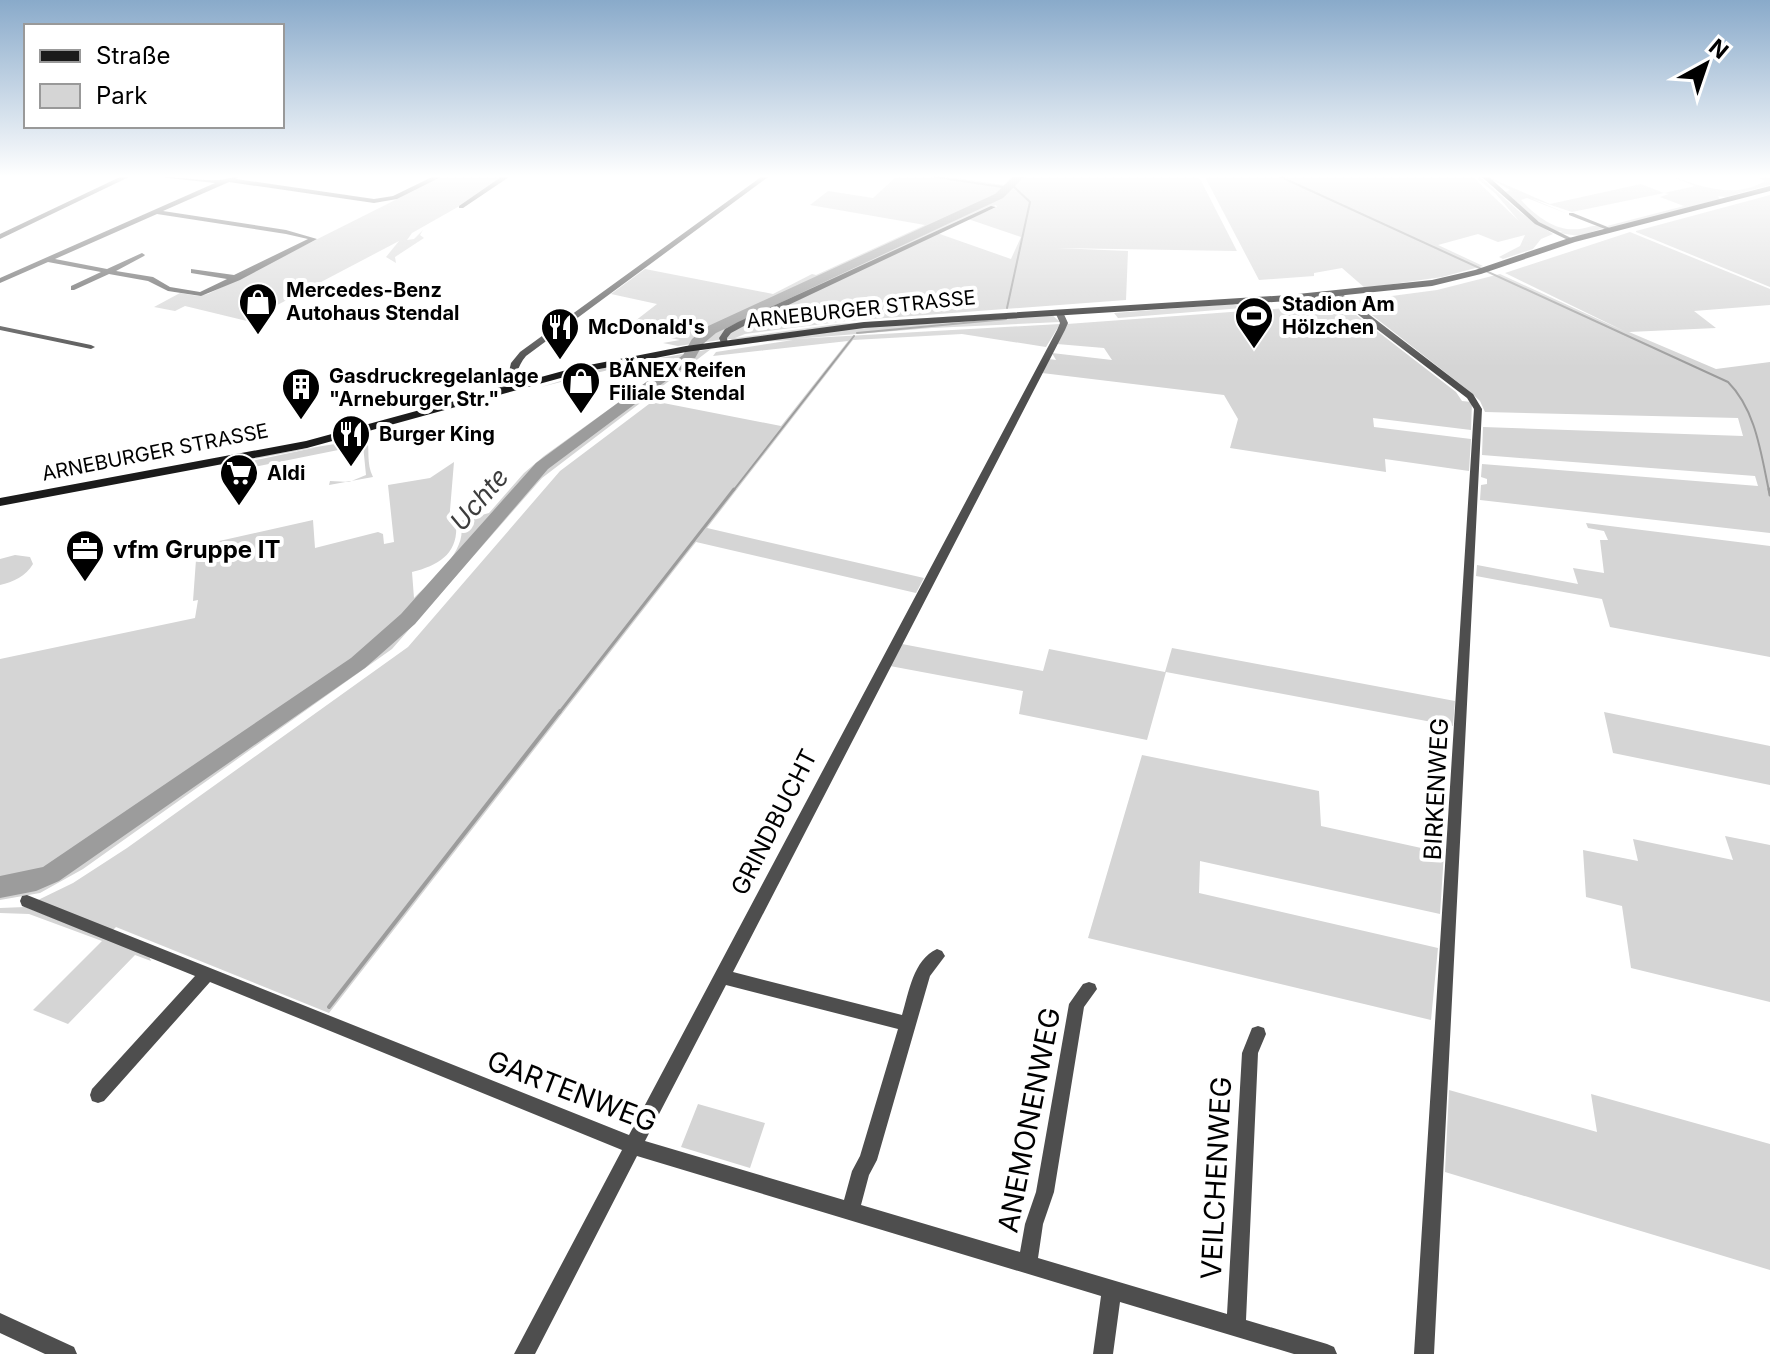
<svg xmlns="http://www.w3.org/2000/svg" width="1770" height="1354" font-family="Inter,sans-serif">
<rect width="100%" height="100%" fill="#fff"/>
<path fill="#d5d5d5" d="M441,177h61l-16,14 -74,42 -5,7 7,-1 9,-9 -3,5 4,3 -29,19 1,6 -10,-6 13,-16 -152,80 -62,-15 -10,5 -21,-4 26,-14 18,3 10,-2z
M896,177h53l55,8 8,-8h187l38,74 -181,-3 72,3 -2,49 -280,21 -101,13 -10,4 102,-14 198,-13 -185,14 -120,15 2,-1h-5v-5l210,-101 74,26 10,-22 -53,-18 29,-12 -1,-2 -257,117 -19,18 -42,6 -15,-3 17,-3 -54,-12 31,-24 -46,-10 34,-25 128,25 39,-20 4,1 109,-50 -115,-20 18,-14 45,7z
M1205,177h268l46,44 -24,-28 -20,-16h5l41,36 32,21 -12,5 -8,10 -30,10 -4,-2 21,-11 5,-11 -27,7 -20,-8 -40,11 45,21 -41,11 -77,11 -23,-20 -28,5v3l-55,4z
M1488,177l62,27 91,-20 23,9 31,-7 -22,-9c31,10 62,22 92,4l-8,-4h13v8l-44,12 -8,-1 2,3 -108,29 -22,-8 17,6 77,-20 -24,-9 9,-3 -5,-1 -92,19 -42,-14 38,16 -41,-16 -6,2c15,16 35,32 59,29 11,-2 14,-5 24,-1l-25,8 -20,-3 3,-2 -5,1 -21,-12 -31,-28 5,-2z
M1770,195v92l-134,-55v-1z
M1630,232l140,57v16l-76,6 22,17 -87,4 87,37 54,-7v171l-290,-33 1,-15 6,-1v-5l-6,-2 1,-13 276,22 -3,-10 -273,-21 1,-28 260,9 -5,-18 -253,-6 -5,-11 -11,-10 -115,-90 83,-11 63,-16 126,58 -121,-59z
M1233,304l9,4 -124,10 -4,-5z
M1342,304l114,88 6,9 10,1 -1,28 -98,-12 1,9 97,12 -2,32 -84,-12 1,13 -156,-24 8,-29 -14,-24 -182,-22 7,-14 7,1 -4,-7 60,7 -8,-12 -47,-4 10,-20z
M1051,314l9,8 -128,6 -138,11 266,-15 -14,23 -84,-13 -109,6 -146,188 217,50 -8,15 -220,-51 -367,471 -213,-86 -4,4 -74,-31 35,-17 54,-35 281,-201 152,-176 93,-70 128,25 67,-85 -135,15 3,-4 77,-12 -52,3 121,-16z
M711,349l-169,129 -150,171 -309,220 -43,24 -40,7v-241l195,-41 3,-18 -5,1 4,-55 116,-26 2,28 63,-16 5,2 1,10 10,-2 -6,-57 42,-7 24,-16 -5,60h7c3,31 -16,43 -44,50l2,26c19,-19 56,-49 46,-77l29,-8 35,-40 20,-17 125,-90 4,-8 -45,7 -87,22 63,-19z
M359,434l8,3c3,13 -1,26 6,40l-44,8 1,-4 19,1 17,-7 -3,-30 -114,23 3,-7 66,-14 -64,12 7,-3 80,-13v-3z
M1586,523l184,23v111l-160,-30 -8,-28 -126,-23 1,-11 101,19 -5,-16 31,5 -4,-33h8l-4,-9 -16,-3z
M15,555l15,2 3,7c-7,12 -20,18 -33,21v-26z
M902,644l141,27 6,-22 116,23 7,-24 283,53 -2,25 -287,-54 -19,68 -128,-26 4,-23 -133,-25z
M1604,712l166,34v39l-157,-32z
M1142,755l177,36 2,35 123,27 -4,61 -240,-53 -1,32 239,55 -7,72 -343,-82z
M1725,836l45,9v157l-139,-34 -9,-62 -36,-9 -3,-47 55,11 -5,-22 100,21z
M25,907l124,49 2,5 -16,-6 -67,69 -35,-14 69,-69 -73,-27 -29,-1v-5z
M1449,1090l148,42 -6,-38 179,50v126l-325,-98z
M698,1104l67,19 -15,45 -69,-21z"/>
<g fill="none" stroke-linecap="round" stroke-linejoin="round">
<path stroke="#9c9c9c" stroke-width="2" d="M935,177l74,11
M1281,177l447,205c28,28 33,72 41,109
M1007,308l23,-106 -18,-17
M857,333l149,-14
M733,491l121,-155"/>
<path stroke="#9c9c9c" stroke-width="3" d="M1769,489l1,6
M559,713l175,-224"/>
<path stroke="#9c9c9c" stroke-width="4" d="M329,1007l231,-296"/>
<path fill="#9c9c9c" fill-rule="evenodd" d="M1013,177h11l-21,21 -287,135 -13,11 -9,16 -146,109 -133,155 -50,44 -306,213 -23,10 -36,7v-22l43,-9 308,-209 50,-44 135,-151 147,-108 9,-16 14,-12 289,-133z"/>
<path fill="#4e4e4e" fill-rule="evenodd" d="M120,177h9l-129,62v-5z
M160,177c20,0 40,4 59,3 6,0 12,-3 19,-3l-2,2 138,20 19,-3 39,-19h9l-44,22 -23,4 -145,-21 -66,29 123,19 31,9 -77,41 -39,16 -33,-5 -20,-10 -39,-7 -35,16h-3v-4l30,-14 -53,-10 -48,21v-5l215,-95zM157,214l129,20 22,5 -74,36 -43,-6v4l36,6 -27,13 -30,-5 -17,-10 -37,-6 28,-15 1,-1 -3,-2 -35,16 -52,-10z
M501,177h8l-46,31h-4v-2z
M761,177h7l-242,179c-13,14 -8,36 -33,38v-4l14,-10 4,-17 9,-11z
M1482,177h7l50,45 36,18 -5,1 -35,-17z
M991,206l5,1 -252,119 -13,7 -4,5 1,7 -7,-2 -2,-5 6,-9 13,-7z
M1569,213h4l42,17 -5,1 -41,-16z
M1335,293h6l132,101 9,15 -48,945h-20l60,-945 -7,-11 -132,-101z
M1056,310h6l6,13 -3,7 -332,642 169,43c7,-23 11,-55 35,-66l5,2 3,5 -15,20 -53,184 -8,15 -8,30 159,47 5,-28 11,-32 33,-188 14,-20 6,-2 6,2 2,5 -13,18 -30,185 -11,32 -5,34 189,56 15,-261 10,-25 6,-2 6,2 2,6 -8,19 -12,267 81,24 7,3 3,7h-43l-174,-52 -7,52h-20l8,-58 -464,-140 -102,198h-21l108,-204 -412,-168 -106,119 -6,2 -6,-2 -2,-6 2,-6 103,-113 -173,-70 -2,-5 2,-5 5,-1 602,240 428,-805 3,-7 -5,-11zM726,985l172,44 -38,127 -8,15 -8,29 -199,-59z
M0,326l91,19 4,2 -4,2 -91,-19z
M0,1313l74,34 3,7h-32l-45,-21z"/>
<path fill="#1b1b1b" fill-rule="evenodd" d="M1770,186v5l-195,51 -94,32 -49,12 -144,15 -424,27 -178,24 -107,21 -272,75 -307,58v-8l306,-57 268,-73 112,-22 178,-24 424,-27 144,-15 43,-10 94,-32z"/>
</g>
<linearGradient id="sky" x2="0" y2="1"><stop stop-color="#89aaca"/><stop offset="0.48" stop-color="#fff"/><stop offset="1" stop-color="#fff" stop-opacity="0"/></linearGradient>
<rect width="1770" height="367" fill="url(#sky)"/>
<defs>
<symbol id="shop-pin" viewBox="-11 -11 22 30"><path d="M0 17L-7.5 6A9.5 9.5 0 1 1 7.5 6Z" fill="#000" stroke="#fff"/><path d="M-5-2.5h2.3a2.7 3.5 0 0 1 5.4 0H5L5.5 6h-11ZM-1.5-2.5h3a1.5 2.3 0 0 0-3 0Z" fill="#fff"/></symbol>
<symbol id="stadium-pin" viewBox="-11 -11 22 30"><path d="M0 17L-7.5 6A9.5 9.5 0 1 1 7.5 6Z" fill="#000" stroke="#fff"/><path d="M0-5a6.5 5 0 1 0 0 10a6.5 5 0 1 0 0-10ZM-3.5-1.8h7v3.6h-7Z" fill="#fff"/></symbol>
<symbol id="restaurant-pin" viewBox="-11 -11 22 30"><path d="M0 17L-7.5 6A9.5 9.5 0 1 1 7.5 6Z" fill="#000" stroke="#fff"/><path d="M-5-6h1v4h1v-4h1v4h1v-4h1v5L-1.5 .5V6h-2V.5L-5-1ZM5-6V6H3V1.5H1.5Q1.5-4 5-6Z" fill="#fff"/></symbol>
<symbol id="building-pin" viewBox="-11 -11 22 30"><path d="M0 17L-7.5 6A9.5 9.5 0 1 1 7.5 6Z" fill="#000" stroke="#fff"/><path d="M-4-6H4V6H1V3H-1V6H-4ZM-2.5-4.3h1.7v1.8h-1.7ZM.8-4.3h1.7v1.8H.8ZM-2.5-1h1.7V.8h-1.7ZM.8-1h1.7V.8H.8Z" fill="#fff"/></symbol>
<symbol id="supermarket-pin" viewBox="-11 -11 22 30"><path d="M0 17L-7.5 6A9.5 9.5 0 1 1 7.5 6Z" fill="#000" stroke="#fff"/><path d="M-6-5.5h2.5l.6 2H6L4.5 2H-2.5L-4.4-4H-6ZM-1.5 3.2a1.3 1.3 0 1 0 .1 0ZM3 3.2a1.3 1.3 0 1 0 .1 0Z" fill="#fff"/></symbol>
<symbol id="office-pin" viewBox="-11 -11 22 30"><path d="M0 17L-7.5 6A9.5 9.5 0 1 1 7.5 6Z" fill="#000" stroke="#fff"/><path d="M-6-3h4V-5.5h4V-3h4V5H-6ZM-1-4.5V-3h2v-1.5ZM-6 0V1H6V0Z" fill="#fff"/></symbol>
</defs>
<g fill-rule="evenodd">
<use href="#shop-pin" x="236" y="280" width="44" height="60"/>
<use href="#stadium-pin" x="1232" y="294" width="44" height="60"/>
<use href="#restaurant-pin" x="538" y="305" width="44" height="60"/>
<use href="#shop-pin" x="559" y="359" width="44" height="60"/>
<use href="#building-pin" x="279" y="365" width="44" height="60"/>
<use href="#restaurant-pin" x="329" y="412" width="44" height="60"/>
<use href="#supermarket-pin" x="217" y="451" width="44" height="60"/>
<use href="#office-pin" x="63" y="527" width="44" height="60"/>
</g>
<g text-anchor="middle" dominant-baseline="central" stroke-width="8" stroke-linejoin="round" paint-order="stroke">
<g font-size="20" font-weight="bold" fill="#000" stroke="#fff" text-anchor="start">
<text x="286" y="290">Mercedes-Benz<tspan x="286" dy="23">Autohaus Stendal</tspan></text>
<text x="1282" y="304">Stadion Am<tspan x="1282" dy="23">Hölzchen</tspan></text>
<text x="588" y="327">McDonald's</text>
<text x="609" y="370">BÄNEX Reifen<tspan x="609" dy="23">Filiale Stendal</tspan></text>
<text x="329" y="376">Gasdruckregelanlage<tspan x="329" dy="23">"Arneburger Str."</tspan></text>
<text x="379" y="434">Burger King</text>
<text x="267" y="473">Aldi</text>
</g>
<g font-size="20" fill="#000" stroke="#fff">
<text transform="translate(861 309) rotate(-6)">ARNEBURGER STRASSE</text>
<text transform="translate(155 452) rotate(-11)">ARNEBURGER STRASSE</text>
</g>
<g font-size="24" font-weight="bold" fill="#000" stroke="#fff" text-anchor="start">
<text x="113" y="549">vfm Gruppe IT</text>
</g>
<g font-size="24" fill="#000" stroke="#fff">
<text transform="translate(1436 789) rotate(-87)">BIRKENWEG</text>
<text transform="translate(774 822) rotate(-63)">GRINDBUCHT</text>
</g>
<g font-size="26" font-style="italic" fill="#3d3d3d" stroke="#fff">
<text transform="translate(479 499) rotate(-49)">Uchte</text>
</g>
<g font-size="28" fill="#000" stroke="#fff">
<text transform="translate(572 1091) rotate(21)">GARTENWEG</text>
<text transform="translate(1029 1120) rotate(-79)">ANEMONENWEG</text>
<text transform="translate(1216 1178) rotate(-87)">VEILCHENWEG</text>
</g>
</g>
<rect x="24" y="24" width="260" height="104" fill="#ffffff" stroke="#999999" stroke-width="2"/>
<rect x="40" y="50" width="40" height="12" fill="#1b1b1b" stroke="#999999" stroke-width="2"/>
<text x="96" y="64" font-size="24" fill="#000000">Straße</text>
<rect x="40" y="84" width="40" height="24" fill="#d5d5d5" stroke="#999999" stroke-width="2"/>
<text x="96" y="104" font-size="24" fill="#000000">Park</text>
<g transform="translate(1706 64) rotate(40)" stroke="#ffffff" stroke-width="6" paint-order="stroke">
<path d="M0-6L14 30L0 20L-14 30Z" fill="#000000"/>
<text y="-12" font-size="22" font-weight="bold" text-anchor="middle" fill="#000000">N</text>
</g>
</svg>
